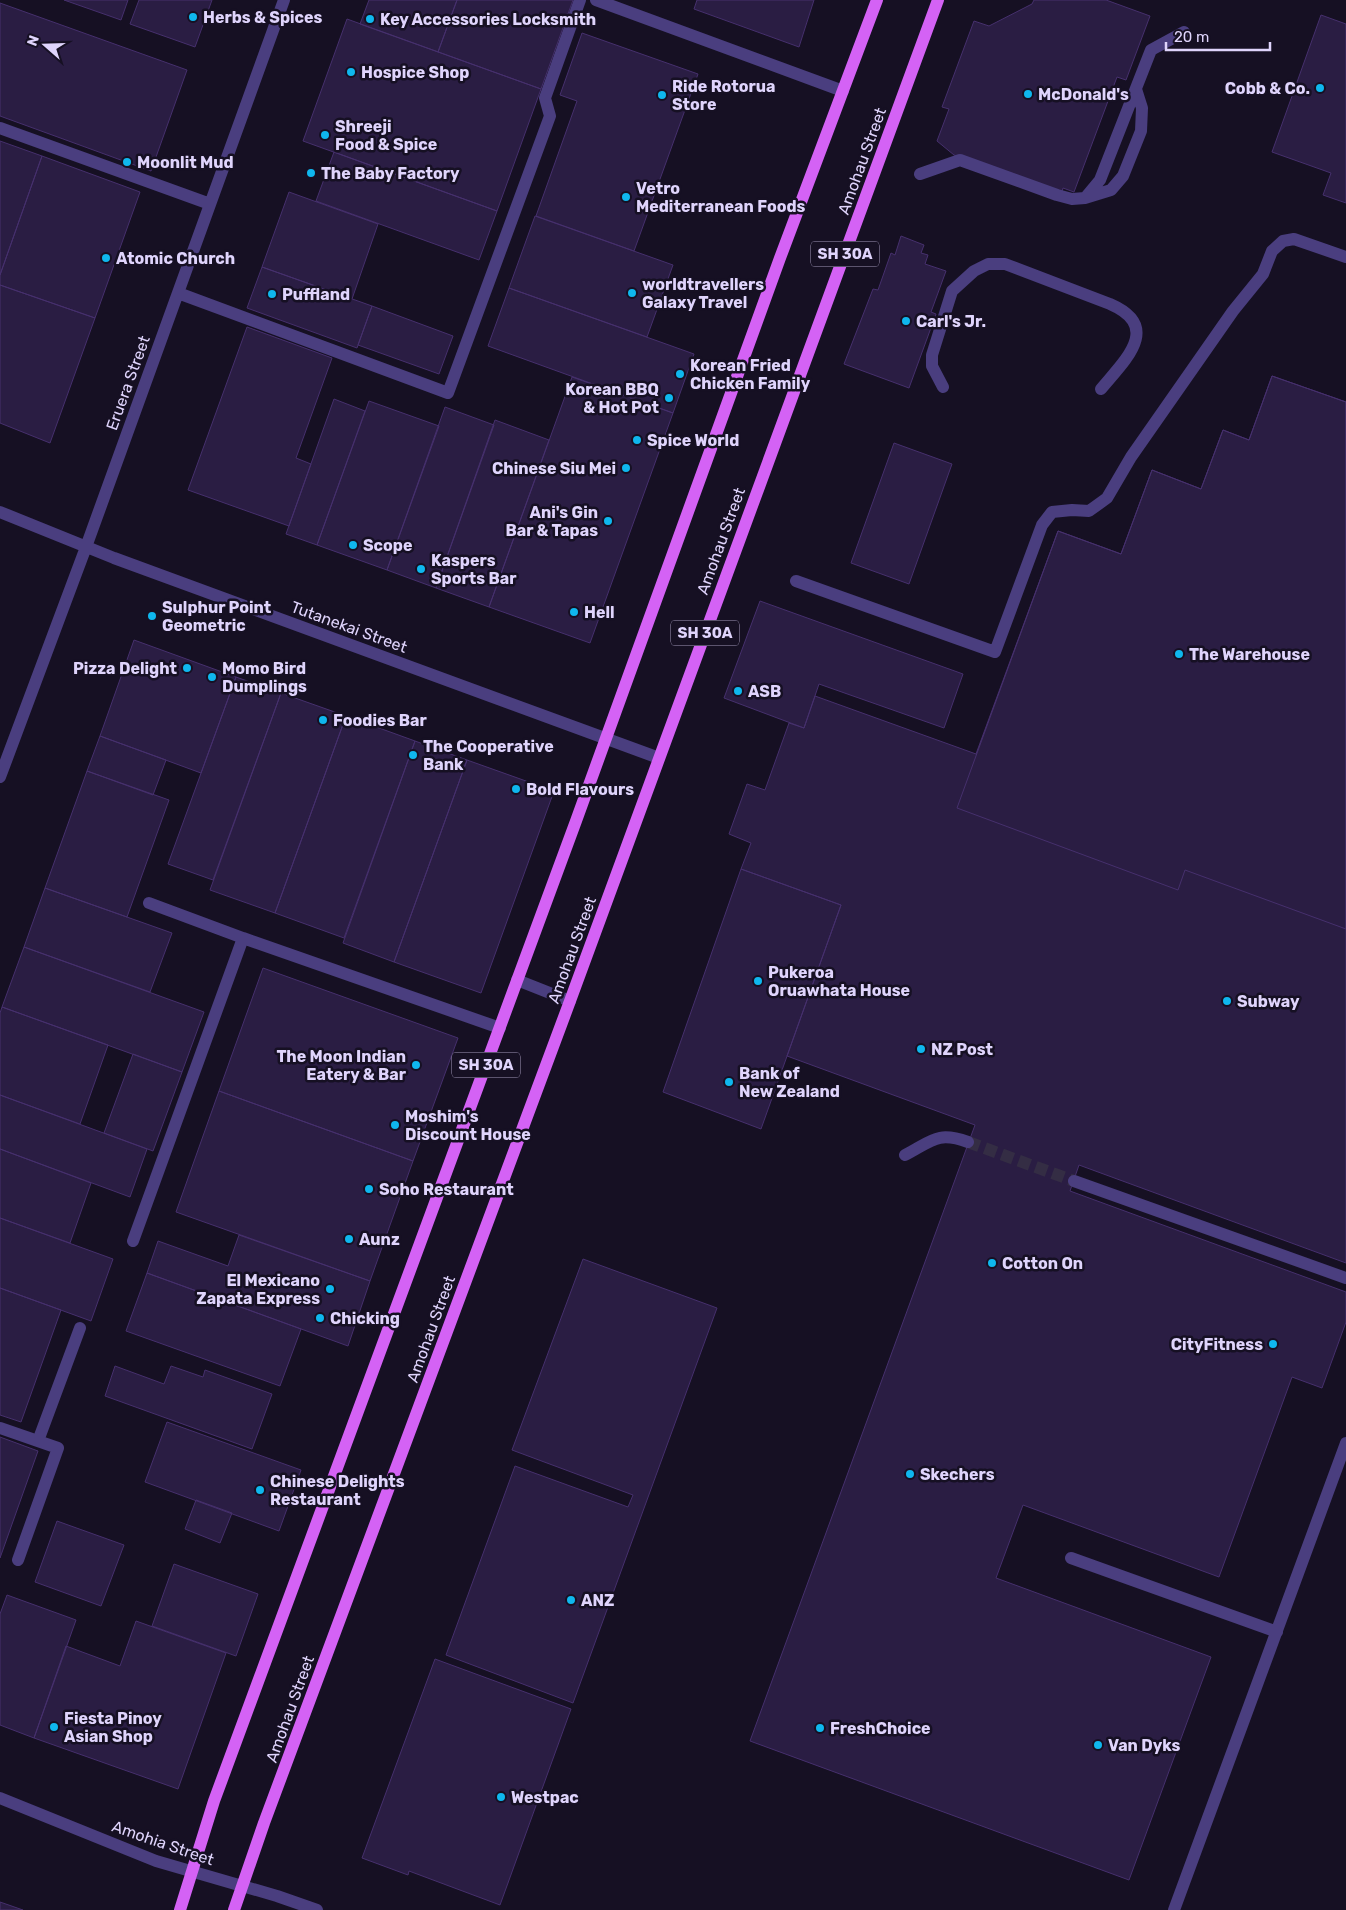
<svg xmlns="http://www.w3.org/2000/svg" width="1346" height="1910" font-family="Rubik,sans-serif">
<rect width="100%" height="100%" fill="#161023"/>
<path fill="#2a1d43" stroke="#46306d" d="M64,0h64l-7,20z
M139,0h73l-17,47 -65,-23z
M369,0h88l-19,52 -78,-28z
M457,0h116l-32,89 -103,-37z
M697,0h117l-15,47 -105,-38z
M1034,0h72l44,16 -24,64 -9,-3 -43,115 -11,-4 -2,7 -107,-40 -17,-14 12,-32 -7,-2 32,-86 15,5 43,-22z
M0,3l187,67 -36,101 -151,-55z
M1321,15l25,9v179l-23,-8 8,-22 -59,-21z
M347,19l194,70 -44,122 -194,-70z
M582,33l116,41 -64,177 -98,-35 41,-115 -17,-6z
M0,141l42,15 -42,119z
M334,152l163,59 -18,49 -163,-59z
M42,156l98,36 -45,126 -95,-33v-10z
M289,192l89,32 -26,75 -90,-32z
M535,216l138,49 -26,72 -138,-49z
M901,236l23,9 -3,8 7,2 -3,9 21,7 -15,41 5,2 -27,74 -65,-24 29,-75 5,1 13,-37 4,2z
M262,267l110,39 -15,42 -110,-40z
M0,285l95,33 -45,125 -50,-20z
M509,288l185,66 -21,59 -185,-67z
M372,306l81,30 -14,38 -81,-29z
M247,327l85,31 -36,100 15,6 -22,62 -101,-36z
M1272,376l74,26v861l-267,-98 -9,26 276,101v30l-24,66 -30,-11 -73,200 -196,-72 -27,73 215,79 -82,223 -379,-139 225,-616 -188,-69 54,-151 -100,-36 10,-26 -22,-9 18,-50 18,6 24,-67 15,5 11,-32 161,58 82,-223 63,23 31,-84 49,19 22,-59 26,10z
M1272,376l74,26v527l-161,-59 -7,20 -221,-82 101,-277 63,23 31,-84 49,19 22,-59 26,10z
M572,377l101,36 -83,230 -101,-36z
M334,399l31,12 -48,134 -31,-11z
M369,401l70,25 -52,144 -70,-25z
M445,407l49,18 -58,163 -49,-18z
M495,420l54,20 -60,167 -53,-19z
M894,443l58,21 -43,120 -58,-21z
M760,601l203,73 -19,54 -125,-44 -15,44 -80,-30z
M134,640l102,37 -35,96 -101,-37z
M236,677l45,16 -68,187 -45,-16z
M281,693l65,23 -71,197 -65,-23z
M346,716l69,25 -71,197 -69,-25z
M100,736l66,24 -13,35 -66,-24z
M415,741l52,19 -73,202 -51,-19z
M467,760l87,31 -73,202 -87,-31z
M87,771l82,29 -42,117 -82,-29z
M741,869l100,36 -80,224 -98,-37z
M45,888l127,45 -22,59 -126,-45z
M24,947l180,65 -22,60 -180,-65z
M263,968l195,70 -45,123 -194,-70z
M2,1007l106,38 -28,79 -80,-29v-82z
M133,1054l49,18 -29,79 -49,-18z
M219,1091l194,70 -43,120 -194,-69z
M0,1095l147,54 -17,48 -130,-48z
M0,1149l91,34 -21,60 -70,-25z
M0,1218l113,41 -22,62 -91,-33z
M239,1235l131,46 -22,65 -201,-73 11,-32 70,25z
M583,1259l134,49 -144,395 -127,-48 69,-189 113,41 5,-12 -121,-45z
M147,1273l154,56 -21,57 -154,-55z
M0,1288l61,22 -40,112 -21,-7z
M115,1366l49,18 7,-18 32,11 2,-7 67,24 -20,55 -147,-53z
M167,1422l134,48 -22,61 -134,-49z
M0,1437l38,14 -38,107z
M196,1500l36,13 -12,30 -35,-14z
M57,1521l67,24 -23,61 -66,-24z
M174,1564l84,30 -22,62 -84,-30z
M7,1595l69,25 -42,118 -34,-13v-111z
M136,1621l90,32 -48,136 -144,-51 32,-92 54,20z
M435,1659l136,50 -71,196 -91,-34 -1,4 -46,-17z
M0,1902l23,8h-23z"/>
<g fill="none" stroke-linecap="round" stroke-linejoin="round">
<path stroke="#342d44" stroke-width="12" stroke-dasharray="12 6" stroke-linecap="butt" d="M968,1142l106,39"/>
<path stroke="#4a3e7f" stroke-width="12" d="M596,0l247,91
M0,128l210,76
M920,174l40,-14 97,35 15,4 13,-1 15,-18 51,-130 33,-18
M1085,198l26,-8 12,-14 18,-45 1,-23 -6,-19
M178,293l270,100 102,-277 -5,-18 35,-98
M943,387l-11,-21v-11l20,-64 22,-20 14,-7h17l105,40c53,23 14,57 -9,85
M0,512l114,46 545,200
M796,581l199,71 47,-127 10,-13 20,-2 17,1 18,-13 24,-41 102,-146 30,-37 9,-23 11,-10 11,-2 52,18
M0,777l86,-230 198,-547
M149,903l94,35
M517,980l53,21
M905,1155c27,-14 32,-24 63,-13
M1074,1181l272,97
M133,1241l110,-303 257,90
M0,1428l58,20 -40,112
M38,1441l42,-113
M1071,1558l206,74
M0,1798l156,63 121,35 40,14
M1174,1910l172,-467"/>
<path stroke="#d462f5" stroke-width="12" d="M180,1910l34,-109 362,-980 204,-563 97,-258
M234,1910l30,-87 306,-822 368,-1001"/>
</g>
<g fill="#0fb7ee" stroke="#161023" stroke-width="2">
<circle cx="193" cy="17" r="5"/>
<circle cx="370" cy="19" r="5"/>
<circle cx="351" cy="72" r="5"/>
<circle cx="1320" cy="88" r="5"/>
<circle cx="1028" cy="94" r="5"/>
<circle cx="662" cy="95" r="5"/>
<circle cx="325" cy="135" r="5"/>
<circle cx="127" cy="162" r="5"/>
<circle cx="311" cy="173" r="5"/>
<circle cx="626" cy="197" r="5"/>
<circle cx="106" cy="258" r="5"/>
<circle cx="632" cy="293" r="5"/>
<circle cx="272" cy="294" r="5"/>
<circle cx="906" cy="321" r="5"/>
<circle cx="680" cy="374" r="5"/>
<circle cx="669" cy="398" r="5"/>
<circle cx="637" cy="440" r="5"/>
<circle cx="626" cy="468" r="5"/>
<circle cx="608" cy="521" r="5"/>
<circle cx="353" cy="545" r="5"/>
<circle cx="421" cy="569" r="5"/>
<circle cx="574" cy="612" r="5"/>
<circle cx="152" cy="616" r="5"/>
<circle cx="1179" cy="654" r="5"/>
<circle cx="187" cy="668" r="5"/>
<circle cx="212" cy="677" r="5"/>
<circle cx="738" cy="691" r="5"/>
<circle cx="323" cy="720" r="5"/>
<circle cx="413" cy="755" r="5"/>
<circle cx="516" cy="789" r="5"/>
<circle cx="758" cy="981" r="5"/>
<circle cx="1227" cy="1001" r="5"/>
<circle cx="921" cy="1049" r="5"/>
<circle cx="416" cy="1065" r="5"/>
<circle cx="729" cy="1082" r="5"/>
<circle cx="395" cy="1125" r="5"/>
<circle cx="369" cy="1189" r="5"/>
<circle cx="349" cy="1239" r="5"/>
<circle cx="992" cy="1263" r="5"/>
<circle cx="330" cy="1289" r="5"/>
<circle cx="320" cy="1318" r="5"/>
<circle cx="1273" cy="1344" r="5"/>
<circle cx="910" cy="1474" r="5"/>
<circle cx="260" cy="1490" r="5"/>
<circle cx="571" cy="1600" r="5"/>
<circle cx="54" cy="1727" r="5"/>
<circle cx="820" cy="1728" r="5"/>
<circle cx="1098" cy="1745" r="5"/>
<circle cx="501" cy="1797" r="5"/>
</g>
<g text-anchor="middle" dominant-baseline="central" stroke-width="5" stroke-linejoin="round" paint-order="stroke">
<g fill="#161023" stroke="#a399bb" stroke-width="1">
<rect x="811" y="241.5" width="68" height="25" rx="4"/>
<rect x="671" y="620.5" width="68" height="25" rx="4"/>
<rect x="452" y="1052.5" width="68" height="25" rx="4"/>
</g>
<g font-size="15" font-weight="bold" fill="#dfd4fc">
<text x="845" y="254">SH 30A</text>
<text x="705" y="633">SH 30A</text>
<text x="486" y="1065">SH 30A</text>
</g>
<g font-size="16" font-weight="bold" fill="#dfd4fc" stroke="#161023" text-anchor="start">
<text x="203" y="17">Herbs &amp; Spices</text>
<text x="380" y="19">Key Accessories Locksmith</text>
<text x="361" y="72">Hospice Shop</text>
<text x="672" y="86">Ride Rotorua<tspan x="672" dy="18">Store</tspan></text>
<text x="1310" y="88" text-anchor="end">Cobb &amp; Co.</text>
<text x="1038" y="94">McDonald's</text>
<text x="335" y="126">Shreeji<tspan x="335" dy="18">Food &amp; Spice</tspan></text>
<text x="137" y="162">Moonlit Mud</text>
<text x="321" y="173">The Baby Factory</text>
<text x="636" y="188">Vetro<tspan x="636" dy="18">Mediterranean Foods</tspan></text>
<text x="116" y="258">Atomic Church</text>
<text x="642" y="284">worldtravellers<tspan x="642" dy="18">Galaxy Travel</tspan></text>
<text x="282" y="294">Puffland</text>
<text x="916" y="321">Carl's Jr.</text>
<text x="690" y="365">Korean Fried<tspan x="690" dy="18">Chicken Family</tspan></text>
<text x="659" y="389" text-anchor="end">Korean BBQ<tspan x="659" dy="18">&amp; Hot Pot</tspan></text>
<text x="647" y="440">Spice World</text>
<text x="616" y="468" text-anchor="end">Chinese Siu Mei</text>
<text x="598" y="512" text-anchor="end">Ani's Gin<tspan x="598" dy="18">Bar &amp; Tapas</tspan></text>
<text x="363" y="545">Scope</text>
<text x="431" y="560">Kaspers<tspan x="431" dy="18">Sports Bar</tspan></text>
<text x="162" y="607">Sulphur Point<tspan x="162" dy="18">Geometric</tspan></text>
<text x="584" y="612">Hell</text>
<text x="1189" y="654">The Warehouse</text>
<text x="177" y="668" text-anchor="end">Pizza Delight</text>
<text x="222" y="668">Momo Bird<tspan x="222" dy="18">Dumplings</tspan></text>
<text x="748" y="691">ASB</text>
<text x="333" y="720">Foodies Bar</text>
<text x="423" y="746">The Cooperative<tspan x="423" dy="18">Bank</tspan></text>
<text x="526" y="789">Bold Flavours</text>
<text x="768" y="972">Pukeroa<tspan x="768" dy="18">Oruawhata House</tspan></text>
<text x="1237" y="1001">Subway</text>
<text x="931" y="1049">NZ Post</text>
<text x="406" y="1056" text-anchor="end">The Moon Indian<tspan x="406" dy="18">Eatery &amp; Bar</tspan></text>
<text x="739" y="1073">Bank of<tspan x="739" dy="18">New Zealand</tspan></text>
<text x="405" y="1116">Moshim's<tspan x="405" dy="18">Discount House</tspan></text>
<text x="379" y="1189">Soho Restaurant</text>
<text x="359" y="1239">Aunz</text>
<text x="1002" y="1263">Cotton On</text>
<text x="320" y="1280" text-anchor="end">El Mexicano<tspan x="320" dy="18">Zapata Express</tspan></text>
<text x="330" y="1318">Chicking</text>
<text x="1263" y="1344" text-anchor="end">CityFitness</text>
<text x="920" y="1474">Skechers</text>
<text x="270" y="1481">Chinese Delights<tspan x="270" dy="18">Restaurant</tspan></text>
<text x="581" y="1600">ANZ</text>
<text x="64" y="1718">Fiesta Pinoy<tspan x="64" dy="18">Asian Shop</tspan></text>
<text x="830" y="1728">FreshChoice</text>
<text x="1108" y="1745">Van Dyks</text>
<text x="511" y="1797">Westpac</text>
</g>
<g font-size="16" fill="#dfd4fc" stroke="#161023">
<text transform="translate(862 161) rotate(-70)">Amohau Street</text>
<text transform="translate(128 383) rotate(-70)">Eruera Street</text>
<text transform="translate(721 541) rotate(-70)">Amohau Street</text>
<text transform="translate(349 627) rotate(20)">Tutanekai Street</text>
<text transform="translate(572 950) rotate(-70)">Amohau Street</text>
<text transform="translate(431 1329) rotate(-70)">Amohau Street</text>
<text transform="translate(290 1709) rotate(-70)">Amohau Street</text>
<text transform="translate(163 1843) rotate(19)">Amohia Street</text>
</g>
</g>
<g transform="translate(45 45) rotate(290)" stroke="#161023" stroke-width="4" paint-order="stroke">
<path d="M0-4L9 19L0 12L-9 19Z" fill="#dfd4fc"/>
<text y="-8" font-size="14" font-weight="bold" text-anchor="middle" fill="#dfd4fc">N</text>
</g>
<path d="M1166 42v8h104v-8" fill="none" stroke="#dfd4fc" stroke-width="2.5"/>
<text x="1174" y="42" font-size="15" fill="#dfd4fc" stroke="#161023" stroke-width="4" paint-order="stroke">20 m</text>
</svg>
